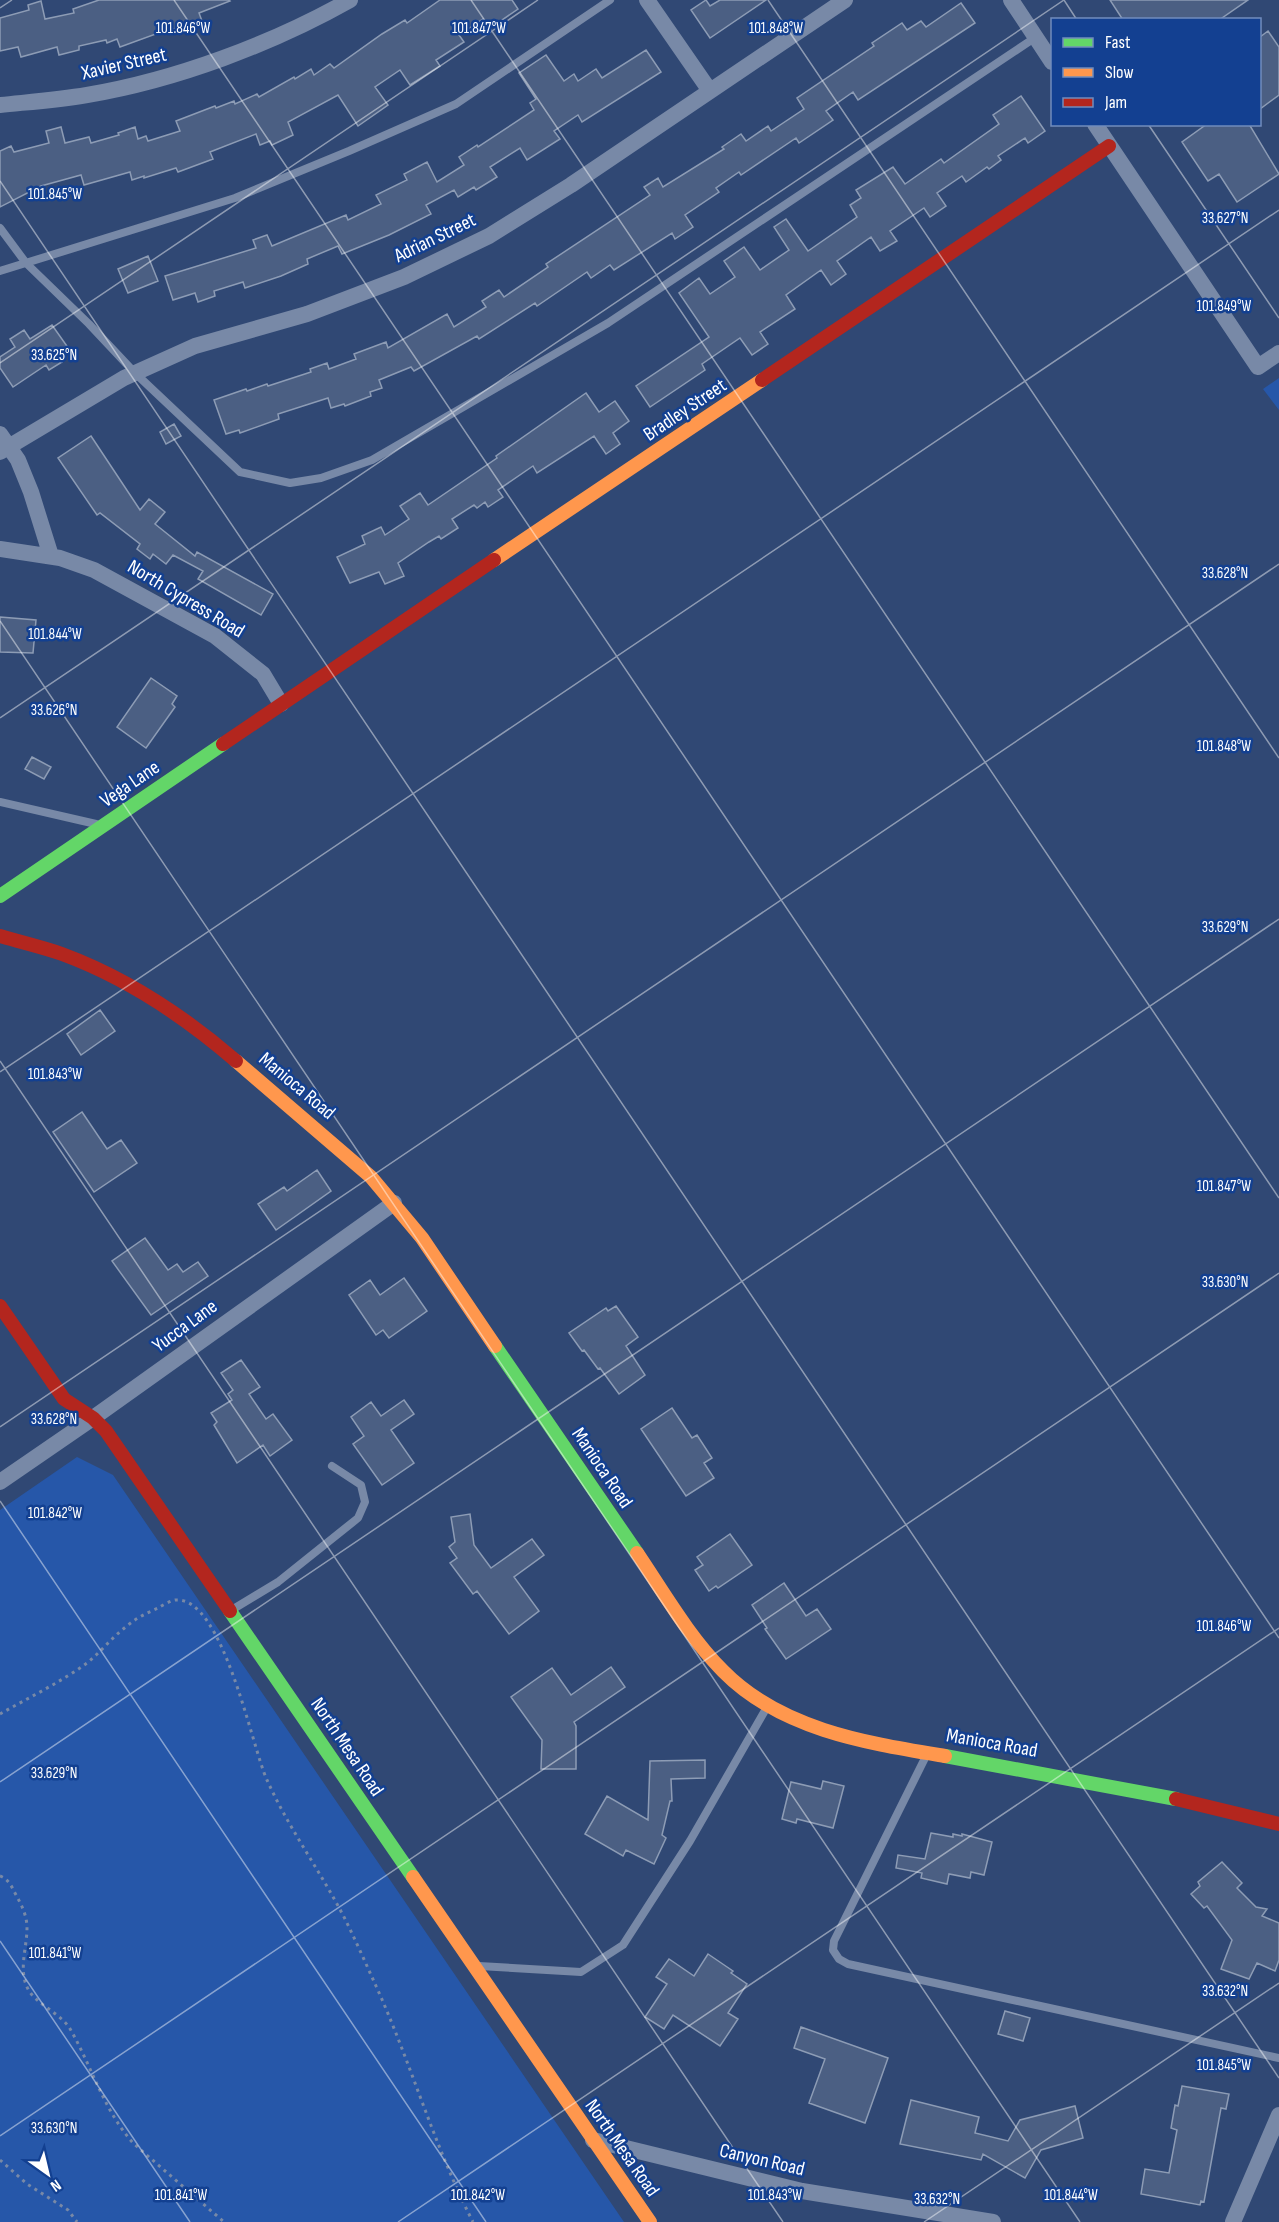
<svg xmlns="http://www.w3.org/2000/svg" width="1279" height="2222" font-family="'Sofia Sans Condensed',sans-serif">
<rect width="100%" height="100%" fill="#304874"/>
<path fill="#2657a9" d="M1279,378v32l-16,-21z
M77,1457l36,18 511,747h-624v-712z"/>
<path fill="#4b5f83" stroke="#8d9cb5" stroke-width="1.5" d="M99,0h130l1,1 -31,12 3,8 -16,6 -1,-2 -24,9v-2l-41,15 -3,-8 -10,4 -1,-3 -27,6v4l-20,5 -2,-8 -36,10 -3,-10 -18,4v-33l29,-8 -1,-5 13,-4 4,18 29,-6 -1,-4z
M440,0h72l6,9 -29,20 -6,-10 -24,16 5,7 -28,18 4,6 -30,19 -10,-15 -25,17 13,18 -30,21 -20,-31 -50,27 5,13 -21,10 -2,-4 -10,4 -4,-11 -46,18 3,7 -35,13 -2,-4 -32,10v-2l-12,4 -2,-8 -46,13 -3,-10 -40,11 -41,21v-56l11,-5 3,6 35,-9 -3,-12 15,-4 4,16 24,-6 2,6 28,-8 -1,-2 17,-6 3,12 8,-3 2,5 32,-10 -4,-10 39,-15 1,2 18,-7 1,3 22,-10 2,3 35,-20 1,2 16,-10 3,6 16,-11 4,4 48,-34 23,-14 2,3z
M706,0l4,6 10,-6h46l-56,38 -19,-28z
M1110,0h138l-29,20h-96z
M961,3l14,20 -117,77 -5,-8 -27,19 7,9 -34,23 -3,-5 -55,37 -2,-3 -23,16 3,4 -34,23 8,12 -18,12 -3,-6 -58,37 -4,-5 -19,13 -4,-6 -50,34 -2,-3 -56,36 -2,-3 -63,35 -3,-4 -32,13 3,8 -12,4 1,4 -26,10 -1,-2 -13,4 -3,-10 -50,16 1,5 -39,14 -1,-3 -13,4 -12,-34 32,-11 1,2 20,-7 1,2 43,-14 -1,-3 17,-6 2,6 27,-10 -2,-5 32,-12 2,6 59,-34 7,13 32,-20 -4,-6 17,-11 5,7 44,-30 -2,-3 104,-69 -6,-8 14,-9 5,9 61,-38 -2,-2 19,-13 5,7 22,-15 3,5 33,-22 -7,-11 77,-52 -2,-3 30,-20 5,7 14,-9 5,6z
M1268,31l11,16v48l-19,14v-72z
M646,50l15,22 -79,50 -4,-7 -24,16 6,8 -33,21 -7,-12 -30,19 7,10 -21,13 -2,-3 -16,10 -4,-7 -28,15 5,9 -42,21 -47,19 -4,-8 -31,13 1,5 -27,12 -36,12 -2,-6 -29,9 1,5 -17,6 -3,-9 -22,7 -8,-24 91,-28 -3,-8 14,-5 5,11 74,-31 2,5 33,-16 -5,-9 31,-15 -3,-6 23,-12 10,20 27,-17 -5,-8 18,-12 1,2 56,-37 -4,-7 6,-4 -17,-26 27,-18 18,26 10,-7 4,7 18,-12 6,9z
M1021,96l24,35 -17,12 -3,-5 -27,18 3,4 -12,9 -2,-2 -21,15 -4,-6 -25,17 9,13 -16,11 -6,-9 -34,23 7,10 -17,10 -9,-14 -34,24 9,13 -15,11 -10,-15 -35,25 9,14 -35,23 8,12 -16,11 -12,-17 -38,26 3,6 -55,37 -14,-21 73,-49 -30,-44 20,-15 11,16 25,-17 -11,-16 20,-14 16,23 29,-20 -15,-23 12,-8 22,32 49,-34 -7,-12 11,-7 -5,-8 37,-23 12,17 36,-25 3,4 55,-39 -6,-9z
M1207,124h42l30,50 -42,28 -18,-28 -11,7 -26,-39z
M148,256l10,25 -30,12 -10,-24z
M52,325l17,24 -11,7 4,6 -13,8 -3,-5 -33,22 -13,-19v-11l15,-10 -5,-8 14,-9 6,9z
M586,393l13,19 16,-11 14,20 -16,12 7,11 -14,10 -12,-18 -57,37 -4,-7 -35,24 5,7 -15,10 -3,-5 -8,6 -3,-3 -22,14 6,9 -17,11 -2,-3 -10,6 -31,21 6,13 -19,8 -6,-12 -29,11 -13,-26 28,-13 -3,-8 19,-9 4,8 24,-16 -9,-13 20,-13 8,12 69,-47 -1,-2z
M174,424l7,12 -15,8 -6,-12z
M91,436l49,74 9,-11 16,13 -10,12 40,32 2,-4 76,42 -12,21 -63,-36 5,-8 -30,-16 -7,9 -13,-10 -3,5 -13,-10 3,-5 -40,-31 -3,2 -39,-57z
M0,617l36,3 -3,33 -33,-1z
M151,678l26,18 -5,8 3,3 -29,41 -29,-21z
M32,757l19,10 -7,12 -19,-10z
M100,1010l15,21 -34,24 -14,-21z
M82,1112l25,37 14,-9 16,23 -43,29 -41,-60z
M317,1170l14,21 -55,39 -18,-26 26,-17 3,4z
M145,1238l23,32 9,-6 6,8 15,-10 10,14 -57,39 -39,-54z
M404,1278l23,33 -38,27 -6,-8 -7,5 -27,-40 21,-15 10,15z
M616,1306l22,31 -12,9 19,29 -26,19 -19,-26 -2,1 -14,-19 -2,1 -13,-18 37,-25 2,3z
M241,1360l19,27 -11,7 17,25 7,-5 19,26 -22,16 -7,-11 -26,18 -23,-38 3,-3 -6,-9 21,-13 -4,-6 5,-4 -12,-17z
M404,1400l10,14 -23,16 23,33 -32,22 -29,-41 11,-8 -13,-19 20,-15 10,14z
M672,1408l20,30 5,-3 15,23 -8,5 10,15 -28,18 -45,-67z
M470,1514l4,31 17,23 41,-29 12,16 -30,22 25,34 -30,23 -32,-43 -4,3 -23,-31 7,-5 -8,-11 6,-5 -4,-25z
M730,1534l22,31 -34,23 -2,-2 -7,5 -14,-21 8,-5 -6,-8z
M784,1583l22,33 11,-7 14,20 -45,30 -21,-30 2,-1 -15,-23z
M611,1667l14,20 -51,35 2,4v43h-35l1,-29 -31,-43 41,-29 19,27z
M705,1760v18l-34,1 1,22h-2l-8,34 4,3 -12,26 -28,-14 -3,6 -38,-22 22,-38 41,24 2,-59z
M823,1781l21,5 -11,42 -36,-9 -1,4 -14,-4 9,-37 30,7z
M931,1833l22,4v-3l9,2v-2l30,8 -8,33 -13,-3 -1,6 -21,-4 -2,10 -26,-6 1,-5 -26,-5 2,-13 27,4z
M1222,1862l20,21 -5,5 19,19 11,2 -5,7 17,7v37l-4,11 -18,-8 -8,16 -28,-10 11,-29 -25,-34 -3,2 -13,-14 9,-8 -2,-4z
M708,1954l25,17 -2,2 16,11 -19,29 10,6 -18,27 -47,-31 -9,14 -19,-12 22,-33 -11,-7 13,-18 25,17z
M1005,2011l25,7 -7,23 -25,-7z
M801,2027l87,31 -23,65 -56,-20 16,-44 -31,-11z
M1182,2086l47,8 -3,15 -5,-1 -17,94 -3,-1 -1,4 -59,-11 4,-25 24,4 8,-43 -6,-2 4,-23 3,1z
M911,2100l68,17 -4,16 33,8 12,-21 55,-14 8,32 -42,12 -16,28 -42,-24 -2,6 -81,-16z"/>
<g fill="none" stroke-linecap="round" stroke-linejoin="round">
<path stroke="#7889a7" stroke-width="3" stroke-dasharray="3 4.5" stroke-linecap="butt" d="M0,1714c28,-16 61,-32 87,-51 14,-11 25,-26 40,-37 9,-8 20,-13 31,-18 5,-3 12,-7 17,-8 48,-5 77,148 92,180 22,49 54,92 78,139 11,22 21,45 31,67 35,77 58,160 97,236
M0,1876c8,3 11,9 15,17 6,11 12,22 12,35 0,20 -9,42 1,61 7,14 30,23 41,38 23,39 34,83 65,117l90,78
M0,2160l27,24 41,26 9,12"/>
<path stroke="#7889a7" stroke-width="8" d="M0,228l26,35 63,61 46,49 105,99 50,11 31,-5 51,-18 236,-137 428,-286
M0,271l235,-73 114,-47 107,-47 154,-104
M0,802l96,22
M230,1611l48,-29 80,-64 7,-16 -4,-17 -29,-19
M927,1754l-93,187 -1,9 6,9 9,5 431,94
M479,1966l102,6 42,-27 67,-104 77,-134"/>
<path stroke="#7889a7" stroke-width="16" d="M647,0l63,91
M1011,0l41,62
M0,105c29,-3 58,-5 87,-10 89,-15 185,-51 263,-95
M1095,124l163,243 21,-14
M0,434l18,26 13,32 20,64
M0,452l124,-74 71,-32 112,-32 97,-37 85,-41 82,-51 274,-185
M0,549l60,9 34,12 121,66 48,38 18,30
M0,1482l93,-64 301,-215
M593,2140l209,51 191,31
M1233,2222l46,-107"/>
<path stroke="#63d668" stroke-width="14" d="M0,896l223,-152
M495,1346l142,207
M230,1611l183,266
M945,1756l231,43"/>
<path stroke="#ff974d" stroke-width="14" d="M494,560l268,-180
M236,1061l135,116 51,61 73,108
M637,1553c27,40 52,84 86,118 58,59 144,72 222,85
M413,1877l237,345"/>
<path stroke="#b3261e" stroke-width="14" d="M762,380l347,-234
M223,744l271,-184
M0,936c20,6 42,11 62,18 65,24 122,62 174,107
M0,1306l64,93 29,19 13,13 124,180
M1176,1799l103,25"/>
</g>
<path fill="none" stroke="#fff" stroke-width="1.5" stroke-opacity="0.45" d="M174,0l1105,1638M471,0l808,1198M768,0l511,758M1064,0l13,20M0,8l12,-8M1148,124l131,194M0,181l1279,1897M0,363l538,-363M0,621l1080,1601M0,718l1064,-718M0,1061l783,1161M0,1072l1279,-862M0,1427l1279,-863M0,1501l486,721M0,1782l1279,-863M0,1941l190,281M0,2136l1279,-863M398,2222l881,-594M924,2222l355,-239"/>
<g text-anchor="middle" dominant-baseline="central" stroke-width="5" stroke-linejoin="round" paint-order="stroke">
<g font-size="20" fill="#fff" stroke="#134091">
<text transform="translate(124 64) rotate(-13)">Xavier Street</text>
<text transform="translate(435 238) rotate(-26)">Adrian Street</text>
<text transform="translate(685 410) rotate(-34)">Bradley Street</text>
<text transform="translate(186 599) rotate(31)">North Cypress Road</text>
<text transform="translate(130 784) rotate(-34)">Vega Lane</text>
<text transform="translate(297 1086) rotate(40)">Manioca Road</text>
<text transform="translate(185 1326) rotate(-36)">Yucca Lane</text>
<text transform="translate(602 1468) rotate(56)">Manioca Road</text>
<text transform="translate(992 1743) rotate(10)">Manioca Road</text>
<text transform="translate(347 1747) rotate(56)">North Mesa Road</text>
<text transform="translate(622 2148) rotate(55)">North Mesa Road</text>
<text transform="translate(762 2160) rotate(13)">Canyon Road</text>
</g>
</g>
<g font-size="15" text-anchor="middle" fill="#fff" stroke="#134091" stroke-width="5" stroke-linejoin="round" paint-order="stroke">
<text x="183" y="33">101.846°W</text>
<text x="479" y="33">101.847°W</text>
<text x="776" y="33">101.848°W</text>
<text x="55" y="199">101.845°W</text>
<text x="1225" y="223">33.627°N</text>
<text x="1224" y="311">101.849°W</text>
<text x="54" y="360">33.625°N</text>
<text x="1225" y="578">33.628°N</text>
<text x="55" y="639">101.844°W</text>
<text x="54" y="715">33.626°N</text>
<text x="1224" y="751">101.848°W</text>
<text x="1225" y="932">33.629°N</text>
<text x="55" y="1079">101.843°W</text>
<text x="1224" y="1191">101.847°W</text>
<text x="1225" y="1287">33.630°N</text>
<text x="54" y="1424">33.628°N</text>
<text x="55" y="1518">101.842°W</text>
<text x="1224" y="1631">101.846°W</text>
<text x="54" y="1778">33.629°N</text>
<text x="55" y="1958">101.841°W</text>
<text x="1225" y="1996">33.632°N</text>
<text x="1224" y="2070">101.845°W</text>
<text x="54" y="2133">33.630°N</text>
<text x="181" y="2200">101.841°W</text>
<text x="478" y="2200">101.842°W</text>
<text x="775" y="2200">101.843°W</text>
<text x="1071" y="2200">101.844°W</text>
<text x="937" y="2204">33.632°N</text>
</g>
<rect x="1051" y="18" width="210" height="108" fill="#134091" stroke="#718cbd" stroke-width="1.5"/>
<rect x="1063" y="38" width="30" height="9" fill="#63d668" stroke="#718cbd" stroke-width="1.5"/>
<text x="1105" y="48" font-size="18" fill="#ffffff">Fast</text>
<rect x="1063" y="68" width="30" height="9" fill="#ff974d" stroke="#718cbd" stroke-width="1.5"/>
<text x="1105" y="78" font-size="18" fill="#ffffff">Slow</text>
<rect x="1063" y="98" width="30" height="9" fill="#b3261e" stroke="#718cbd" stroke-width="1.5"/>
<text x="1105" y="108" font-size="18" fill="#ffffff">Jam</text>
<g transform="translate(48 2174) rotate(146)" stroke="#134091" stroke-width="4.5" paint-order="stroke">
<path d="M0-4.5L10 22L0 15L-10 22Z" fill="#ffffff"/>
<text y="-9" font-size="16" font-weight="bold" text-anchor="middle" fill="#ffffff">N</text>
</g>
</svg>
